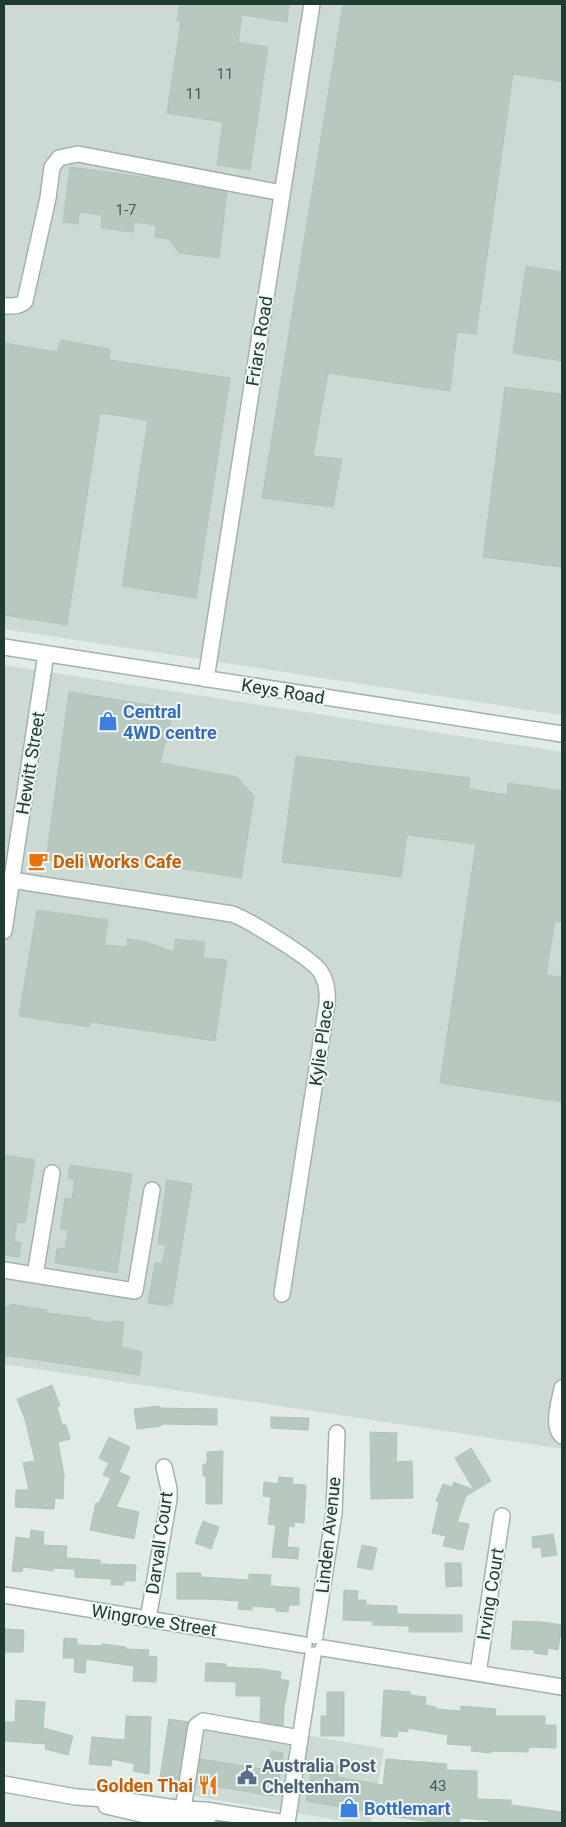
<svg xmlns="http://www.w3.org/2000/svg" width="566" height="1827" font-family="Roboto,sans-serif">
<rect width="100%" height="100%" fill="#dfebe4"/>
<path fill="#cddad3" d="M4,4h558v711l-558,-86z
M4,665l558,87v697l-558,-85z
M193,1715l191,34 -13,74h-16l-173,-29z"/>
<path fill="#b7c8bf" stroke="#b2c4ba" d="M180,4h109l-2,18 -45,-7 -4,27 30,5 -18,123 -33,-5 6,-43 -56,-9 14,-92h-4z
M343,4h219v78l-49,-8 -37,260 -19,-2 -7,59 -122,-18 -15,83 29,3 -9,48 -71,-9z
M70,167l81,11 76,14 -8,66 -40,-5 -10,-14 -14,-2 1,-12 -22,-3 -1,10 -32,-4 1,-13 -23,-3 -1,12 -15,-2z
M526,266l36,6v89l-49,-8z
M61,340l49,9 -1,11 121,18 -34,220 -74,-12 26,-166 -48,-7 -33,212 -63,-10v-272l53,9z
M505,387l57,7v173l-79,-10z
M69,692l105,17 -14,54 77,14 17,19 -13,82 -119,-19 -6,11 -70,-10z
M296,756l174,22 -1,11 38,6 1,-12 54,8v131l-7,-1 -9,54 16,2v125l-122,-19 36,-239 -69,-9 -6,42 -119,-15z
M37,910l71,10 -4,25 24,2 -1,-8 19,3 28,10 1,-13 30,3 -2,16 24,2 -12,81 -125,-19 -1,5 -70,-11z
M4,1155l31,5 -10,63 -8,-1 -3,19 7,2 -2,14 -15,-2z
M70,1165l62,9 -15,99 -62,-10 2,-15 8,1 3,-19 -8,-1 5,-31 7,1 3,-19 -7,-2z
M167,1180l25,4 -20,120h-4v2l-20,-3 7,-40 7,1 4,-19 -8,-2z
M10,1304l37,6 -1,3 45,5v2l20,3 1,-2 12,1 -3,25 21,5 -3,23 -135,-20v-49l6,1z
M52,1385l8,21 -3,1 5,18h4l4,14 -12,3 6,33 -1,24 -8,-1 -1,11 -39,-2 1,-17h13l-6,-27 12,-2 -10,-42 -8,-20z
M159,1406v2l58,1v16l-56,-1v2l-24,3 -3,-20z
M271,1417l38,1 -1,12 -37,-2z
M370,1432l27,1 -1,29 16,-1 1,37 -42,1z
M109,1437l21,10 -11,25 11,5 -14,30 23,5 -5,27 -44,-9 6,-27h3l12,-25 -8,-3 6,-12 -10,-5z
M471,1448l20,33 -25,15 -9,26 12,2 -6,26 -20,-4 3,-10 -14,-3 7,-31 -3,-1 7,-17 9,3 2,-5 20,8 -19,-32z
M223,1451l-1,53h-16v-28h-3v-12h4v-12z
M279,1477l14,1 -1,6 14,1 -2,38 -10,-1v5l-5,-1 -2,21 12,1 -1,11 -26,-2 4,-32 -8,-1 3,-27 -8,-1 1,-14 14,2z
M203,1521l16,6 -8,22 -16,-6z
M31,1530l13,2 -1,13 24,1 -1,12 34,2v4l36,1 -1,16h-11v4h-13l1,-6 -37,-2v-8l-22,-1v3l-30,-4 -1,5 -10,-1 4,-34 14,2z
M553,1534l4,21 -15,2 -1,-10 -8,1 -1,-11z
M362,1545l15,3 -5,22 -15,-3z
M445,1563h16l1,23 -16,1z
M177,1573h24v4l48,3v-6l22,1 -1,11 29,2v17h-10l-1,7 -12,-1v-3l-24,-2v4l-14,-1 1,-8 -31,-2h-31z
M344,1590l14,1 -1,9h9v5l31,1v8l65,1v17h-53v-6l-36,-1v-4l-30,-1z
M513,1621l30,1 19,3 -4,25 -10,-2 -1,7 -13,-2 1,-3 -24,-1z
M4,1629l20,1 -1,22h-19z
M64,1638l13,1v6l25,1v-2l24,3 -1,2 24,1 -1,6 9,1 -1,25 -23,-1 1,-15 -48,-7 -1,14 -11,-1 1,-14h-12z
M206,1663l20,1v3l36,2 19,3 -1,7 9,2 -5,26 -1,19 -23,-5 1,-25h-25v-14l-31,-1z
M384,1690l26,2v3l16,2 -1,8 11,2v2l25,2v-5l35,3 -1,7h50v9h11v23l-27,-1 -1,5 -37,-1v2l-20,-2 1,-5 -25,-2 1,-9 -40,-7v4l-10,-1 -1,6 -16,-1z
M327,1692h17v44h-23v-20h6z
M16,1700l29,2 -2,26 30,8 -5,19 -23,-6 1,-5 -42,-3v-19h11z
M126,1716l25,1 -2,57 -16,-3 2,-7 -23,-5 -1,7 -22,-2 3,-27 33,3z
M169,1719l19,3 -10,58 -18,-3z
M271,1751l12,2 -6,39 -5,4 -75,-13 3,-24 68,11z
M386,1759l61,5 -1,6 31,1v28l34,1v5l51,7v11h-74v-3l-28,-2 -1,5h-20l-57,-8v-1l-76,-13 7,-40 26,5 -2,11 46,8z"/>
<g fill="none" stroke-linecap="round" stroke-linejoin="round">
<defs>
<path id="minor" d="M4,306c7,0 16,1 21,-5l23,-103 4,-31 7,-9 19,-4 204,39
M4,647l558,87
M206,679l106,-675
M11,880l221,34c15,5 79,44 88,57 7,10 8,21 7,33l-45,290
M4,931l42,-277
M4,1270l131,21 17,-101
M35,1275l17,-102
M562,1388c-2,13 -11,37 0,48
M4,1595l300,50
M148,1619l21,-120v-10l-5,-22
M315,1636l19,-123 3,-80
M323,1648l239,39
M478,1673l24,-157
M4,1784l72,13 45,3 62,9 22,1 81,13
M106,1806l48,11 54,6
M183,1809l13,-83 7,-5 97,17
M287,1823l26,-168"/>
</defs>
<use href="#minor" stroke="#a2b3aa" stroke-width="18"/>
<use href="#minor" stroke="#fff" stroke-width="15"/>
</g>
<defs>
<symbol id="shop-bare" viewBox="-9 -9 18 18"><path d="M-5-2.5h2.3a2.7 3.5 0 0 1 5.4 0H5L5.5 6h-11ZM-1.5-2.5h3a1.5 2.3 0 0 0-3 0Z" fill="#3f7fe0" stroke="#eff7f2" stroke-width="2.5" paint-order="stroke"/></symbol>
<symbol id="cafe-bare" viewBox="-9 -9 18 18"><path d="M-5.5-4.5H6V0H3Q3 3.5 0 3.5H-2.5Q-5.5 3.5-5.5 0ZM3-3.2v2h1.7v-2ZM-6 4.5H4V6H-6Z" fill="#e8710a" stroke="#eff7f2" stroke-width="2.5" paint-order="stroke"/></symbol>
<symbol id="civic-bare" viewBox="-9 -9 18 18"><path d="M-.6-6.5H3V-4.5H.6V-3L4-1V1h2V6H-6V1h2V-1L-.6-3ZM-1.2 2.5V6h2.4V2.5Z" fill="#5c6f8a" stroke="#eff7f2" stroke-width="2.5" paint-order="stroke"/></symbol>
<symbol id="restaurant-bare" viewBox="-9 -9 18 18"><path d="M-5-6h1v4h1v-4h1v4h1v-4h1v5L-1.5 .5V6h-2V.5L-5-1ZM5-6V6H3V1.5H1.5Q1.5-4 5-6Z" fill="#e8710a" stroke="#eff7f2" stroke-width="2.5" paint-order="stroke"/></symbol>
</defs>
<g fill-rule="evenodd">
<use href="#shop-bare" x="94" y="707" width="28" height="28"/>
<use href="#cafe-bare" x="24" y="847" width="28" height="28"/>
<use href="#civic-bare" x="233" y="1761" width="28" height="28"/>
<use href="#restaurant-bare" x="194" y="1771" width="28" height="28"/>
<use href="#shop-bare" x="335" y="1794" width="28" height="28"/>
</g>
<g text-anchor="middle" dominant-baseline="central" stroke-width="4" stroke-linejoin="round" paint-order="stroke">
<g font-size="15" fill="#465e54">
<text x="225" y="74">11</text>
<text x="194" y="94">11</text>
<text x="126" y="210">1-7</text>
<text x="438" y="1786">43</text>
</g>
<g font-size="18" fill="#203b30" stroke="#eff7f2">
<text transform="translate(259 341) rotate(-81)">Friars Road</text>
<text transform="translate(283 691) rotate(9)">Keys Road</text>
<text transform="translate(30 763) rotate(-81)">Hewitt Street</text>
<text transform="translate(321 1043) rotate(-82)">Kylie Place</text>
<text transform="translate(328 1535) rotate(-84)">Linden Avenue</text>
<text transform="translate(159 1543) rotate(-82)">Darvall Court</text>
<text transform="translate(490 1594) rotate(-81)">Irving Court</text>
<text transform="translate(154 1620) rotate(9)">Wingrove Street</text>
</g>
<g font-size="18" font-weight="bold" fill="#366cbe" stroke="#eff7f2" text-anchor="start">
<text x="123" y="711">Central<tspan x="123" dy="21">4WD centre</tspan></text>
<text x="364" y="1808">Bottlemart</text>
</g>
<g font-size="18" font-weight="bold" fill="#c56008" stroke="#eff7f2" text-anchor="start">
<text x="53" y="861">Deli Works Cafe</text>
<text x="193" y="1785" text-anchor="end">Golden Thai</text>
</g>
<g font-size="18" font-weight="bold" fill="#4e5e75" stroke="#eff7f2" text-anchor="start">
<text x="262" y="1765">Australia Post<tspan x="262" dy="21">Cheltenham</tspan></text>
</g>
</g>
<rect width="566" height="1827" fill="none" stroke="#203b30" stroke-width="10"/>
</svg>
